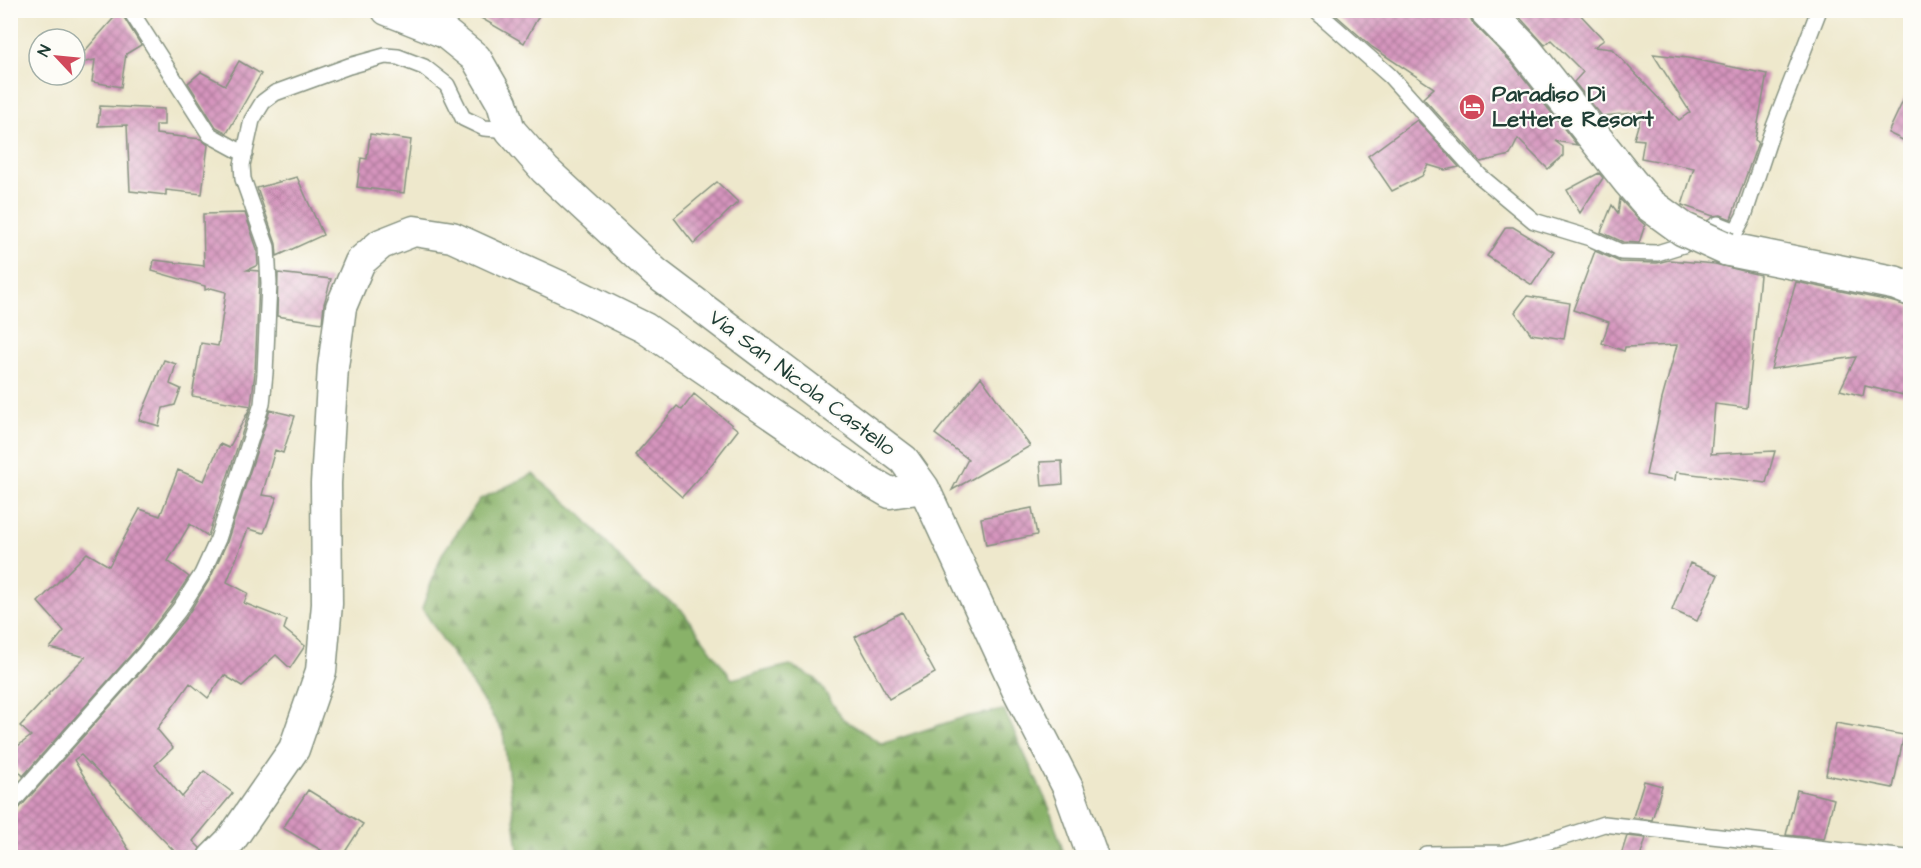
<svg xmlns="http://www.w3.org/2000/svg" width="1921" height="868" font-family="'Architects Daughter',sans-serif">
<defs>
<pattern id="forest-firs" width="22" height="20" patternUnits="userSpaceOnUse" patternTransform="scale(1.5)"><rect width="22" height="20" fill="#89b269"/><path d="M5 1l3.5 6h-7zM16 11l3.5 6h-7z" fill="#6f9257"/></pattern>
<pattern id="building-cross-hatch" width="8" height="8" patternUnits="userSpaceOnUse" patternTransform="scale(1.5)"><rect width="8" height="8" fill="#d594bd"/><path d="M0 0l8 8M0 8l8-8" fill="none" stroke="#ac7a9a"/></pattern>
</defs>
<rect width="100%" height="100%" fill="#fdfcf7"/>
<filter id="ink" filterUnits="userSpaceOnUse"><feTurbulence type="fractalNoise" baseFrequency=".0167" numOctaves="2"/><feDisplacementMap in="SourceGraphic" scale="12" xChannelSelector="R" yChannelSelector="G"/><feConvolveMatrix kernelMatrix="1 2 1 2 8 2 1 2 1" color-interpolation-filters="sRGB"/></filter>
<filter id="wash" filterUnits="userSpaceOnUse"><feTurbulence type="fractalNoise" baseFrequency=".008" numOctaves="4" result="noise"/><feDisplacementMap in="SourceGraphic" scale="24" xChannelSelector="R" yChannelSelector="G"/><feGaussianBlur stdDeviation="1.35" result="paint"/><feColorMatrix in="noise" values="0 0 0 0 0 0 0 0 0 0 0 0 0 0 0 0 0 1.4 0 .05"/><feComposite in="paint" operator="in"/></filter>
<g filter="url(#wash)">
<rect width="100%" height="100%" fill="#eee8cc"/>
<path fill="url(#forest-firs)" stroke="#54784e" stroke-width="1.5" d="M533,474l46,39 61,67 41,29 51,70 58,-14 26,14 27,40 39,25 82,-27 40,-7 45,97 16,50h-546l-16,-125 -81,-124 20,-54 38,-55z"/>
<g id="blocks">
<path fill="url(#building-cross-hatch)" d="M467,10h75l-18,33z
M1330,10h138v5l5,8 39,40 65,82 -22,-4 8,6v9l-15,13 -30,-30 -8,16 -29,7 -58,-64 11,-10 -62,-41z
M1513,10h63l28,30 -10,7 18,2 67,71 11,-8 -37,-58 35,4 79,16 -12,66 3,2 -27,77 -10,-4 -8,1 -31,-11 12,-37 -53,-10 3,-18 -10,-1 8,-27 -40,4 -28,-34 9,-10 -32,-32 -6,5z
M120,11l21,34 -15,9 -5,33 -29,-5 3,-22 -20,4v-2z
M239,61l22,13 -34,59 -11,-6 -28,-44 13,-11 24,13z
M1911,84v60l-23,-11z
M100,106l64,3v16h-8v9l45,5 7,6 -6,49 -36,-4v5l-36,-4 -3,-66 -29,1z
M1417,120l42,47 -14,3 -17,-5 -6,11 -30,15 -24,-35z
M370,134l41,6 -7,53 -47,-6 4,-29 6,1z
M1599,173l4,5 -23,35 -13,-23z
M297,177l26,58 -46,21 -1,-12 -19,-56z
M717,182l21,20 -44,42 -20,-26z
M1620,199l16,18 9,8 -6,18 -16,-1 -22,-10 11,-27 6,8z
M245,213l12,36 1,16 -11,5 12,1v12l-4,89 -4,34 -59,-10 9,-53 17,3 8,-54 -15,-4 -6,2v-4l-53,-15 2,-11 50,6 -1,-52z
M1506,227h7l41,25 -22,33 -45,-29z
M1595,251l25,11 37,1 12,-3 46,4 45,11 -13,133 -32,-4 -4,50 64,-3 -9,32 -90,-11 -1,8 -29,-5 16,-76 15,-54 -52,2 -1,4 -22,-8 7,-21 -36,-12z
M278,273l53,6 -7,25 -2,19 -45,-7z
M1796,282l94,19 21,6v76l-3,13 -43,-10 -2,10 -23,-6 16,-33 -85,12z
M1527,296l43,7 -6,36 -33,-5 -16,-22z
M164,360l12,4 -6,20 11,5 -6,16 -12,3 -4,18 -20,-6z
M981,377l49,69 -78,44 16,-31 -33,-25z
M694,394l44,36 -27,35 -29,32 -47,-42 42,-49 5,4z
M251,406l-43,130 -18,-12 -22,37 21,16 -18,27 -33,43 -115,129 -13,-16v-8l21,-16 -11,-10 29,-31 -1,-1 37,-37 -35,-9 14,-17 -26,-29 49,-49 22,13 31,-57 20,7 18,-46 26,11 16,-37 9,4z
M270,410l25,6 -12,37 -8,-3 -13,45 15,2 -13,36 -16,-4 -21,53 21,11 -4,10 43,17 -3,9 21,17 -15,22 -14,-13 -34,31 -18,-11 -16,23 -18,-15 -33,46 16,19 -18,17 27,32 22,-26 29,22 -40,48 7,7 -4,10h-15l-100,-103 -7,5 60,98h-124v-44l7,-3 135,-152 35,-43 23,-37 17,-37z
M1062,461l1,23 -21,2 -2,-24z
M1032,508l5,27 -51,10 -5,-27z
M1690,563l28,12 -21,46 -25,-11z
M902,612l33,61 -46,26 -34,-62z
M1836,723l68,12 -11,53 -67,-13z
M1644,781l18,5 -10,34 -19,-3z
M308,790l55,34 -22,34h-24l4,-8 -38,-22z
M1797,790l37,9 -10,40 -38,-4z
M1627,836l19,2 -6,20h-20z"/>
</g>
</g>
<g filter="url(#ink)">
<use href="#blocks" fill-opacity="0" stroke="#869280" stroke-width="1.5"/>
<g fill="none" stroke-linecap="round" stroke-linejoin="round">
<defs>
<path id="lane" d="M130,10l80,125 35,19
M1315,10l75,66 90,100 54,45 56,17 31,14 36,1 26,-8 35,-21 18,7 8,-15 26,-79 49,-127
M10,805l135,-152 34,-43 23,-36 16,-35 44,-135 3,-31 4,-90 -2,-36 -24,-68 -1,-14 10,-45 11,-18 12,-9 74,-27 36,-10 13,1 26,10 23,18 16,33 21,10 26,2
M1426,854l79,-1 53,-14 46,-15 303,34"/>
<path id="street" d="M387,10l58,23 31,25 26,45 8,27 35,40 111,103 248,187 20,28 94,203 50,97 25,70
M213,858l18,-18 63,-91 27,-78 6,-67 -1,-121 7,-116 8,-60 19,-45 21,-18 33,-13 38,6 114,52 79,39 221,151 24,14 34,-5"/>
<path id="secondary" d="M1486,10l40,41 104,131 20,23
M1727,249l168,34 15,6"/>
</defs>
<use href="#lane" stroke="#869280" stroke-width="18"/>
<use href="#street" stroke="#869280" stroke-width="33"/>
<use href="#secondary" stroke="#869280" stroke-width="36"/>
<use href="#lane" stroke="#fff" stroke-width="15"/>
<use href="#street" stroke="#fff" stroke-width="30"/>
<use href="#secondary" stroke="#fff" stroke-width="33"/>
<defs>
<path id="secondary-bridge" d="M1650,205l33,24 44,20"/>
</defs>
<use href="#secondary-bridge" stroke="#869280" stroke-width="36" stroke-linecap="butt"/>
<use href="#secondary-bridge" stroke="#fff" stroke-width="33"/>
</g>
</g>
<defs>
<symbol id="hotel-disc" viewBox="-11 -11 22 22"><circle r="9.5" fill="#d1495b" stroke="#fdfcf7"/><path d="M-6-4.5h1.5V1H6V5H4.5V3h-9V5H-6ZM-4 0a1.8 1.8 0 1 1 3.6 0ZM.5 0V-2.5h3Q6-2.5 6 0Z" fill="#fff"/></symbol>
</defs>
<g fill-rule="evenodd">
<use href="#hotel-disc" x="1457" y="92" width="30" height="30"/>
</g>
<g text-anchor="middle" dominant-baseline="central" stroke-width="4.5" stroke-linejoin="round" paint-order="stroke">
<g font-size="22" font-weight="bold" fill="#1f3d34" stroke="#fdfcf7" text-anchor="start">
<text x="1492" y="94">Paradiso Di<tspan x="1492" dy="25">Lettere Resort</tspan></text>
</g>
<g font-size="22" fill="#1f3d34" stroke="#fdfcf7">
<text transform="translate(802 383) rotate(37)">Via San Nicola Castello</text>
</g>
</g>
<rect width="1921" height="868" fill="none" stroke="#fdfcf7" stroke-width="36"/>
<g transform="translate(57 57) rotate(296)"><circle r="28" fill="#fdfcf7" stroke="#a4b0a9" stroke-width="1.5"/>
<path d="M0-4.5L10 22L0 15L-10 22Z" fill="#d1495b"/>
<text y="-9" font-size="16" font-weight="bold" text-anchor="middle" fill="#1f3d34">N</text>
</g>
</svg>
